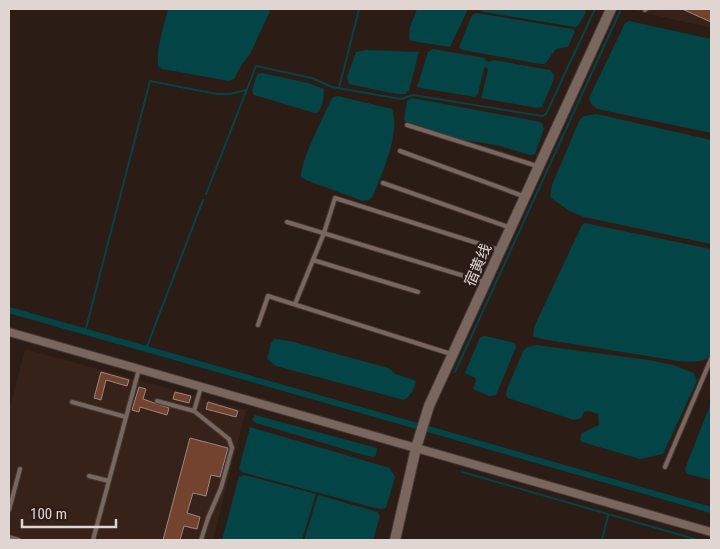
<svg xmlns="http://www.w3.org/2000/svg" width="720" height="549" font-family="'Roboto Condensed','Noto Sans SC',sans-serif">
<rect width="100%" height="100%" fill="#2b1c16"/>
<path fill="#372219" d="M628,9h83v19z
M25,349l221,61 -33,130h-204v-129z"/>
<path fill="#034446" d="M168,9h103l-21,45 -8,10 -8,15 -5,2 -67,-12 -4,-3c-2,-19 6,-39 10,-57z
M417,9h51l-18,38 -38,-6 -3,-2 1,-12z
M477,9h107l2,3 -8,14 -3,1 -92,-15z
M477,13l95,16 3,2 -7,16 -12,2 -11,15h-5l-78,-14 -3,-3 13,-32z
M629,21l82,18v94l-114,-24 -6,-5 -2,-6 36,-75z
M433,49l52,9 1,3 3,1 5,-2 56,10 4,5v4l-12,28 -5,1 -56,-10 7,-28 -2,-3 -2,1 -6,26 -3,3 -55,-9 -3,-1 11,-35z
M366,50l53,2 -10,38 -4,4h-9l-47,-10 -2,-7 9,-25z
M262,73l46,10 16,6 -1,13 -4,10 -4,1 -61,-18 -2,-4 5,-17z
M338,96l54,13c9,23 -10,65 -19,87l-4,4 -6,1 -57,-21 -5,-3c-1,-15 22,-59 29,-75l3,-5z
M412,98l124,23 6,2 2,6 -9,25 -5,1 -34,-10 -38,-6 -52,-17 -2,-3 3,-18z
M597,114l114,26v104l-127,-27 -15,-6 -19,-14 2,-12 27,-64 5,-5z
M585,223l126,26 -1,108c-9,6 -22,5 -32,4l-137,-22 -8,-3 1,-9 48,-102z
M485,336l30,7 1,4 -20,48 -7,1 -16,-7 3,-8 -1,-3 -10,-5 15,-36z
M275,339l15,2 98,27 8,6 20,7c-1,7 -6,16 -12,19l-128,-34 -9,-7 4,-16z
M536,345l113,15 24,5 21,8 3,8 -34,73 -23,5 -58,-17 -2,-2 2,-7 17,-8 -1,-11 -9,-3 -5,1 -3,6 -7,2 -66,-22 -2,-3 1,-6 16,-38 4,-4z
M711,403v77l-24,-6 -2,-5z
M255,415l122,33 -1,7 -2,2 -7,-1 -111,-33 -4,-3z
M250,427l140,41 5,9 -9,31 -5,1 -6,-1 -134,-36 -2,-3 1,-4z
M245,475l71,19 -14,46h-80l17,-64z
M318,495l60,17 2,4 -7,24h-69z"/>
<g fill="none" stroke-linecap="round" stroke-linejoin="round">
<path stroke="#034446" stroke-width="2" d="M339,88l20,-79
M206,194l50,-128 56,12 20,9 69,12 12,-4 129,21 4,-2 49,-105
M85,332l65,-251 67,13h13l16,-4
M146,349l57,-149
M455,372l166,-363
M462,472l236,68
M602,540l6,-24"/>
<path stroke="#034446" stroke-width="6" d="M9,310l408,116
M428,429l283,81"/>
</g>
<path fill="#73432f" stroke="#9b8880" d="M682,9h29v13z
M101,372l28,8 -2,6 -21,-6 -5,20 -7,-2z
M139,387l7,2 -3,10 26,9 -2,7 -27,-8 -1,5 -7,-2z
M175,392l16,4 -2,7 -16,-4z
M208,402l30,9 -2,6 -30,-8z
M190,438l38,10 -8,29 -9,-2 -5,21 -13,-3 -6,20 13,4 -3,12 -13,-3 -4,14h-17z"/>
<g fill="none" stroke-linecap="round" stroke-linejoin="round">
<defs>
<path id="lane" d="M645,10l1,-1
M407,125l130,41
M400,151l123,45
M383,183l128,45
M287,222l197,60
M313,260l105,32
M295,304l29,-71 11,-35 164,52
M258,325l10,-29 183,58
M157,401l37,10 35,28 3,9 -11,40 -13,30 -7,22
M72,402l54,15
M194,411l7,-24
M665,467l46,-108
M89,476l20,5
M9,510l11,-41
M9,537l10,3
M93,540l46,-171"/>
<path id="street" d="M9,332l702,200"/>
<path id="secondary" d="M395,540l21,-92 13,-42 182,-397"/>
</defs>
<use href="#lane" stroke="#443834" stroke-width="6"/>
<use href="#street" stroke="#443834" stroke-width="10"/>
<use href="#secondary" stroke="#443834" stroke-width="12"/>
<use href="#lane" stroke="#78665f" stroke-width="4"/>
<use href="#street" stroke="#78665f" stroke-width="8"/>
<use href="#secondary" stroke="#78665f" stroke-width="10"/>
</g>
<g text-anchor="middle" dominant-baseline="central" stroke-width="4.5" stroke-linejoin="round" paint-order="stroke">
<g font-size="15" fill="#e0d5d1" stroke="#2b1c16">
<text transform="translate(478 265) rotate(-66)">宿黄线</text>
</g>
</g>
<rect width="720" height="549" fill="none" stroke="#e0d5d1" stroke-width="20"/>
<path d="M22 519v8h94v-8" fill="none" stroke="#e0d5d1" stroke-width="2.5"/>
<text x="30" y="519" font-size="15" fill="#e0d5d1" stroke="#2b1c16" stroke-width="4" paint-order="stroke">100 m</text>
</svg>
